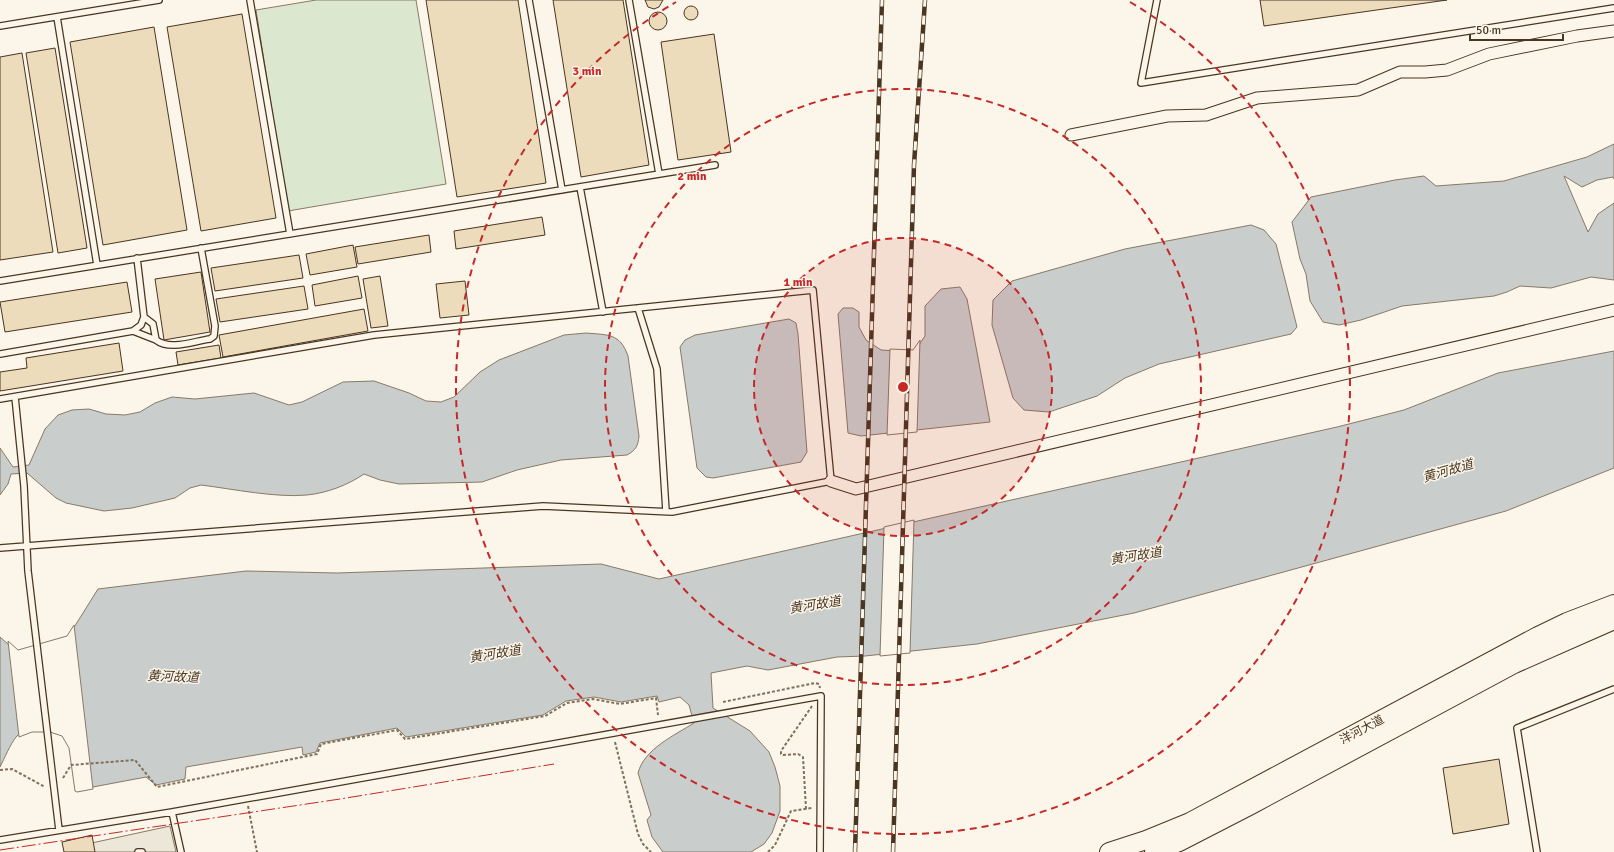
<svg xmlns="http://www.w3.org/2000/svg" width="1614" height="852" font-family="Signika,'Noto Sans SC',sans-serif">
<rect width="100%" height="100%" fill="#fbf6e9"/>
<path fill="#dce7d0" stroke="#887966" d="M316,0h100l30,184 -158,27 -32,-201z"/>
<path fill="#ede7d9" stroke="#887966" d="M170,826l6,26h-111l-1,-3z"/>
<path fill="#c9cecd" stroke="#887966" d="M1614,144v35l-1,-2 -16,3 -15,7 -18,-11 24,56 10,-18 16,-11v77l-23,-3 -40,11 -31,-2 -13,6 -13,4 -92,10 -41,14 -22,5 -16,-3 -13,-21 -4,-27 -6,-15 -8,-37 19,-25 84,-17 29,-4 12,10 68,-5 83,-24z
M1251,225l13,5 12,14 21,83 -6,7 -132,30 -34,14 -28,18 -48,16 -25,-2 -11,-12 -21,-73 1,-25 19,-19 113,-32z
M960,287l7,12 23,123 -129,14 -13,-3 -10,-119 5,-6h10l6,4v15l7,13 15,10 33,2 11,-16v-30l16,-17z
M789,319l7,4 2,11 9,118 -6,10 -88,16 -7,-1 -9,-9 -17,-121 5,-7 10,-5z
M586,333c22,2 34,0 42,23l11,80c-1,10 -3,14 -12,19l-66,5 -44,10 -35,12 -83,2 -19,-4 -16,-6c-16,11 -37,19 -57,21 -31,3 -74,-6 -106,-10l-11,3 -15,10 -43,10 -28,3 -38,-8 -10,-5 -29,-25 -16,1 -3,10 -8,11v-47l13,19 16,-2 16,-36 13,-14 14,-5 17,-1 17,5 19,1 15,-3 15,-9 17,-6 23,2 59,-6 35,12 13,-3 41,-20 31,-1 35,12 17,8 15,1 13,-5 26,-25 19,-12 65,-25z
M1614,351v117l-108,43 -372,102 -157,31 -112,12 -28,1 -69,13 -21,-4 -36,7 2,35 37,23 19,21 6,15 5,19v25l-8,22 -8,11 -13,8h-88l-11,-15 -5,-17 4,-5 -13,-42c6,-24 37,-38 56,-50l-5,-18 -9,-8 -21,5 -2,-6 -36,6 -27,-5 -28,4 -23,14 -137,22 -9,-9 -77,15 -4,9 -13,3 -1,-8 -116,20 -1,12 -29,6 -10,-8 -69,13 -6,-43 -7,-13c-13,-4 -38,-9 -48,3 -6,8 -11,20 -16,30v-130l17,15 51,-15 30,-48 148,-18 91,2 264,-9 58,15 678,-152 67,-17 94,-37z"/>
<path fill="#fbf6e9" stroke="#887966" d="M920,340l-3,92 -30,3 3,-86 23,1z
M914,520l-4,133 -30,3 4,-129z
M74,625l19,164 -16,3 -2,-1 -6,-43 -7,-12 -12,-4h-18l-13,5 -11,-96 10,9 49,-14z"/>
<path fill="#ecdcbc" stroke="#4a3520" d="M426,0h92l28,183 -89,14z
M553,0h70l26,165 -68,12z
M645,0h18l-4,7 -5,2 -6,-2z
M1260,0h187l-183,26z
M684 13a7 7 0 1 1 14 0a7 7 0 1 1-14 0Z
M649 21a9 9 0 1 1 18 0a9 9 0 1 1-18 0Z
M242,14l34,204 -75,13 -34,-204z
M154,27l33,203 -84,15 -33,-203z
M714,34l17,118 -53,8 -17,-118z
M55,48l32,200 -29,5 -32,-200z
M22,53l31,199 -53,8v-203z
M542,217l3,18 -89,14 -2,-18z
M429,235l2,17 -73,12 -3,-17z
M353,245l4,22 -47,8 -4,-21z
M299,255l4,23 -88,13 -4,-23z
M201,272l9,60 -46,8 -9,-61z
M358,276l4,22 -47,8 -3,-21z
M380,276l8,50 -17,2 -8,-49z
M465,281l4,34 -29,3 -4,-34z
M127,282l5,30 -127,20 -5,-30z
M304,286l4,23 -88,13 -4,-23z
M364,309l4,22 -145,26 -4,-22z
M119,343l4,28 -123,20v-19l27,-4 -1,-10z
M219,345l2,13 -43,7 -2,-13z
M1499,759l10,65 -56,10 -10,-66z
M92,835l3,17h-31l-2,-10z"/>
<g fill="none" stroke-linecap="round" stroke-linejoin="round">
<defs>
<path id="lane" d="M250,0l40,234
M529,0l33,190
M629,0l30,174
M1157,0l-16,83 473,-75
M57,17l40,248
M0,26l159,-26
M580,187l23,125
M0,281l715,-116
M638,308l19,61 9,142
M133,331l23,9 -3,-16 -9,-7
M156,340c14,11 38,1 54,-1l4,-3 1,-10 -14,-78
M0,354l133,-23 8,-6 3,-8 -7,-59
M15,397l9,89 4,85 31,259
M0,399l374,-64 439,-45 18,191 -159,31 -129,-6 -543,42
M172,812l649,-116 -1,156
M0,840l172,-28 9,40
M138,852h4
M1537,852l-20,-124 97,-39"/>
<path id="street" d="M1071,135l96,-19 39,-1 51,-17 101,-8 42,-18h25l22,-2 42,-16 88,-18 37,-5
M831,481l25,8 758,-179"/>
<path id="primary" d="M1109,852l37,-12 44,-18 348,-186 29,-14 47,-18
M1154,852l25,-10 70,-36 265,-142 100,-44"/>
</defs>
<use href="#lane" stroke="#4a3520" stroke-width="8"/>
<use href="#street" stroke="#4a3520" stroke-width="13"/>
<use href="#primary" stroke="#4a3520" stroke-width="20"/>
<path stroke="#7f6f5c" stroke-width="2" stroke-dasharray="3 2" stroke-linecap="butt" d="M723,702l92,-19 4,1 1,4
M615,742l23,92 5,10 8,8
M0,770l12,-1 33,18
M63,778l8,-13 64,-5 22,27 160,-33 4,-10 76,-14 8,9 140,-23 22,-13 26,-4 27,5 36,-6 2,17
M248,806l9,46
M806,809l-3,-52 -5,-3 -15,1 -2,-1v-3l31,-45
M768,852l7,-7 16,-34 21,-3"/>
<use href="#lane" stroke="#fbf6e9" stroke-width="5.5"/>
<use href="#street" stroke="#fbf6e9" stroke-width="11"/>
<use href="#primary" stroke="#fbf6e9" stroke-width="18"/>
<defs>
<path id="rail" d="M855,852l27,-852
M893,852l21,-687 11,-165"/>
</defs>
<use href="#rail" stroke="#4a3520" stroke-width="4.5"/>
<use href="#rail" stroke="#fbf6e9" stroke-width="3" stroke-dasharray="9" stroke-linecap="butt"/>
<path stroke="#c62828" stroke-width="1" stroke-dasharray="14 3 2 3" stroke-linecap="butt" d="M0,850l340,-51 214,-35"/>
</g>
<circle cx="903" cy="387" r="149" fill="#c62828" fill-opacity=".12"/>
<g fill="none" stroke="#c62828" stroke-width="2" stroke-dasharray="7 5">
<circle cx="903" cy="387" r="149"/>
<circle cx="903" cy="387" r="298"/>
<path d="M1130 2A447 447 0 1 1 676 2"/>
</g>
<g text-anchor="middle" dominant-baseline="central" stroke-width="3" stroke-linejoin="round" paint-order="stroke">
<g font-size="12" fill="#4a3520" stroke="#fbf6e9">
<text transform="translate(1362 730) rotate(-28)">洋河大道</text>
</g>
<g font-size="13" font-style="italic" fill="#4a3520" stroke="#fbf6e9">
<text transform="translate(1448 471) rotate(-16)">黄河故道</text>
<text transform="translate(1136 556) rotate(-9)">黄河故道</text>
<text transform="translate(815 605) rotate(-9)">黄河故道</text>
<text transform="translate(495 654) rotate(-9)">黄河故道</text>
<text transform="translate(173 677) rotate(2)">黄河故道</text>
</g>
</g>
<circle cx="903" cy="387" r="6" fill="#c62828" stroke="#fbf6e9" stroke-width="2"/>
<g font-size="12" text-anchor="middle" font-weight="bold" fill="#c62828" stroke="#fbf6e9" stroke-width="3" stroke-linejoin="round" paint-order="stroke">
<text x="587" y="75">3 min</text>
<text x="692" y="180">2 min</text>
<text x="798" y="286">1 min</text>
</g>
<path d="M1470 34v6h93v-6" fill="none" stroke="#4a3520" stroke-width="2"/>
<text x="1476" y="34" font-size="12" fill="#4a3520" stroke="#fbf6e9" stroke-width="3" paint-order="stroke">50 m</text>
</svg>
